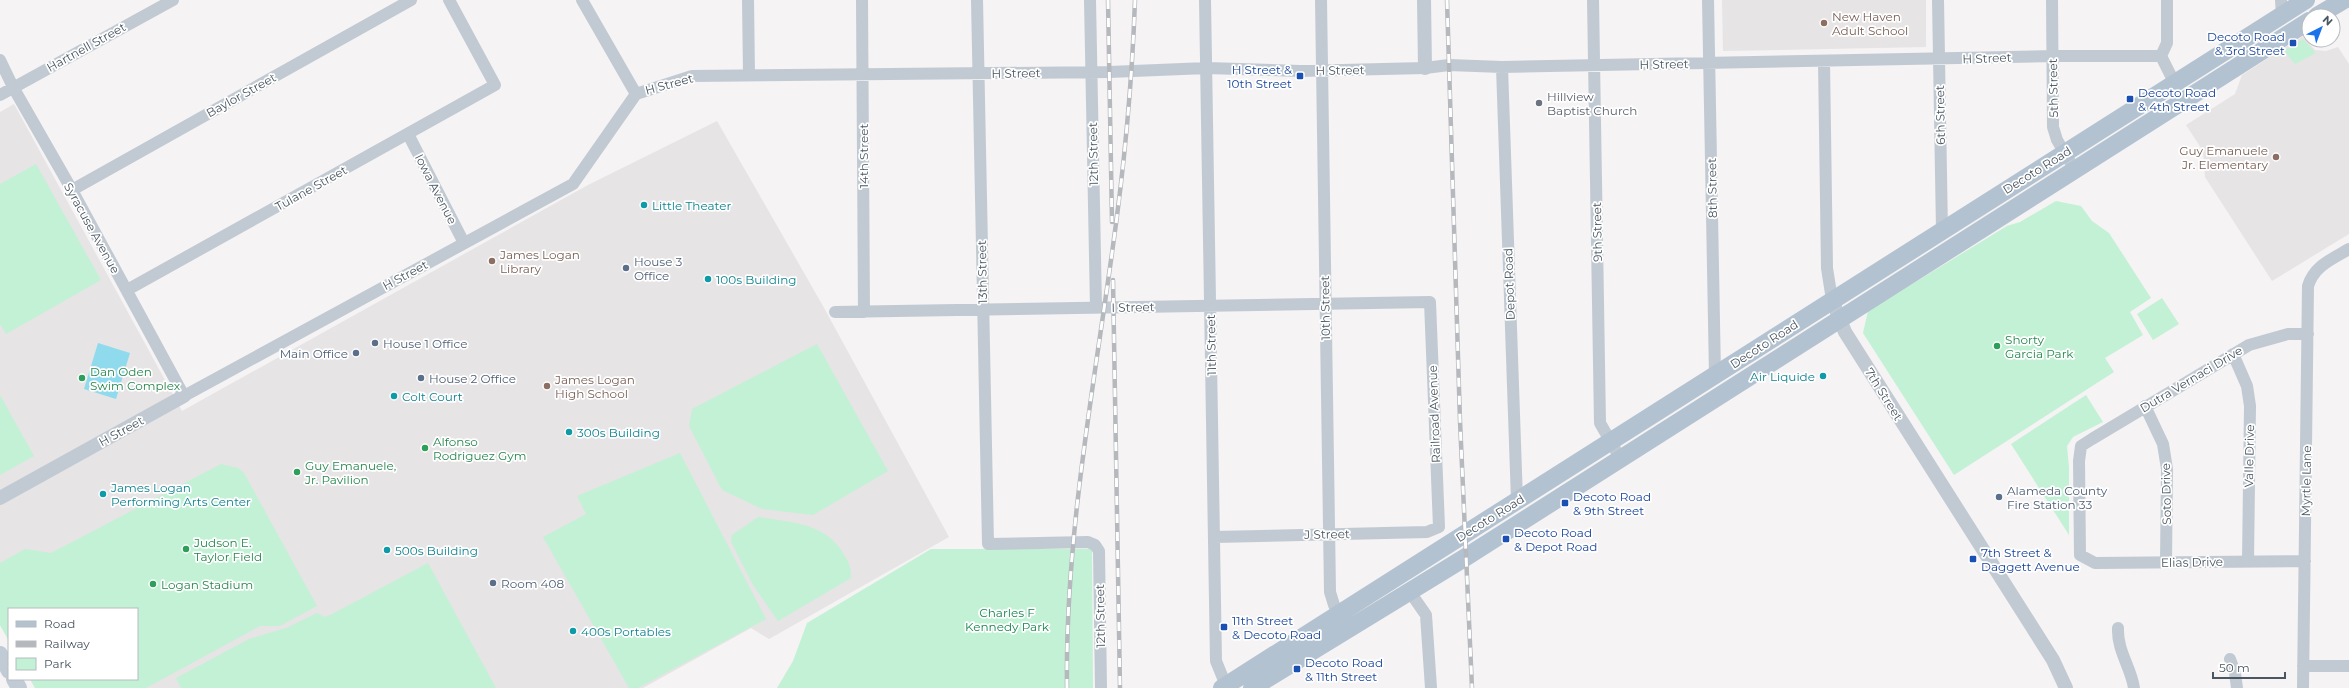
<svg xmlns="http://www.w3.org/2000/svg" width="2349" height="688" font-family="Montserrat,sans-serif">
<rect width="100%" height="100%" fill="#f5f3f3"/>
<path fill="#e6e4e5" d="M1722,0h204v47l-203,4z
M2303,36l12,14 11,1 12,-4 11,17v170l-77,47 -67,-104 -2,-26 -17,-26 49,-31 7,-19z
M14,104l168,307 406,-226 129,-64 106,185 126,231 -180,102 -18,-11 -108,60h-608l-5,-9h107v-70h-128v32l-9,-16v-513z"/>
<path fill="#c3f1d5" d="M2303,39l12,13 -1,2 -19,10 -11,-13z
M36,164l65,116 -95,54 -6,-10v-140z
M2056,201l25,5 11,15 17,12 42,65 -21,14 13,23 -38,23 9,14 -160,103 -91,-142 5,-22 139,-85 13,-4z
M2162,298l17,26 -26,16 -16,-26z
M817,344l71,127 -75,44 -51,-6 -40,-19 -33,-64 3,-17z
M0,395l34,61 -34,19z
M2086,395l17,27 -30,15 -6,9 2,21v68l-58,-91z
M680,453l86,166 -128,69h-9l-86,-151 43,-23 -9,-18z
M221,464l17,4 6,5 73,133 -37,20h-20l-114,62h-111l-5,-9h107v-70h-128v32l-9,-16v-62l25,-14 26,4z
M758,517c31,5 67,6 85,36 6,9 8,14 8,25l-73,43 -25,-36 -22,-43 1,-7z
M931,549h161l1,139h-316l16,-27 14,-38z
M428,563l68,125h-315l-5,-10 73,-39 37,-11 31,-15 8,4 9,-4z"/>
<path fill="#90daee" d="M98,343l32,10 -14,46 -32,-10z"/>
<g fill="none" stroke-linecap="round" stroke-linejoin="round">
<path stroke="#c1cad2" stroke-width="12" d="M582,0l54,94
M748,0l1,75
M862,0l2,312
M977,0l11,544 100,-2 7,3 4,6 2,137
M1090,0l6,308
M1205,0l11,661 11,27
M1321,0l9,592 4,13 5,9
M1593,0l7,423 20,35
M1708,0l7,375
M1938,0l4,231
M2052,0l1,127 4,13 18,30
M2167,0v43l-6,13 14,28
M2281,0l1,15
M0,60l13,27 59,103 112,206 389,-212 63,-90 56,-18 417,-4 98,-4 93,3 125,-3 24,-3 53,2 551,-11h108
M1824,62l3,206 5,32
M1502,67l15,434
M0,95l173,-95
M408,134l56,109
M72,190l339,-190
M127,290l368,-205 -46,-85
M835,312l595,-10 9,225 -12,5 -213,5
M2233,354l14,32 3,20 -2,155
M2145,406l18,38 4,25 -1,93
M2305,561l-210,2 -15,-8 -1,-94 2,-15 11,-7 157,-94 39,-11h20
M1410,592l16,23 5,73
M2118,628c-1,23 13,39 16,60
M2230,659l5,14 2,15
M2303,666h46
M2303,688l5,-402c6,-20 24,-27 41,-37"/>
<path stroke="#c1cad2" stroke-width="14" d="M1424,0l1,68
M1832,300l13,32 208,328 13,28
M0,498l184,-102"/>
<path stroke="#c1cbd6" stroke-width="16" d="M0,654l9,17
M14,679l5,9"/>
<path stroke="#b3c2d1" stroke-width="18" d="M2317,16l27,-16
M1222,688l1084,-688
M1252,688l214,-131 843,-536"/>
<defs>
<path id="rail" d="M1108,0l4,222
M1447,0l13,421 12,267
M1113,280l7,408
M1067,688c-2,-147 25,-290 45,-435 12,-84 20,-168 23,-253"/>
</defs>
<use href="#rail" stroke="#b5b8bd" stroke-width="4.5"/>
<use href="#rail" stroke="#fff" stroke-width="3" stroke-dasharray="9" stroke-linecap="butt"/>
</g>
<g fill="#8d6e63" stroke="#fff" stroke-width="1.5">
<circle cx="1824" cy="23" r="4"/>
<circle cx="2276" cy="157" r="4"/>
<circle cx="492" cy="261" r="4"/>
<circle cx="547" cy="386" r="4"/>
</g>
<g fill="#1a4fb4" stroke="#fff" stroke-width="1.5">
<rect x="2289" y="39" width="8" height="8" rx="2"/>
<rect x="1296" y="72" width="8" height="8" rx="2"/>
<rect x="2126" y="95" width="8" height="8" rx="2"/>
<rect x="1561" y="499" width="8" height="8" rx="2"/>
<rect x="1502" y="535" width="8" height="8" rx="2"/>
<rect x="1969" y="555" width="8" height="8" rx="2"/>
<rect x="1220" y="623" width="8" height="8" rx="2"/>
<rect x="1293" y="665" width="8" height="8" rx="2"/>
</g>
<circle fill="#6b7280" stroke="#fff" stroke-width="1.5" cx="1539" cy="103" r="4"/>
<g fill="#0f9aa8" stroke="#fff" stroke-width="1.5">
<circle cx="644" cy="205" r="4"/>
<circle cx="708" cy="279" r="4"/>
<circle cx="1823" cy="376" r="4"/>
<circle cx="394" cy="396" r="4"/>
<circle cx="569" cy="432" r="4"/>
<circle cx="103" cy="494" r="4"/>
<circle cx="387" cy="550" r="4"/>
<circle cx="573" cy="631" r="4"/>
</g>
<g fill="#5c6f8a" stroke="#fff" stroke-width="1.5">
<circle cx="626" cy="268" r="4"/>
<circle cx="375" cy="343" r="4"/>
<circle cx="356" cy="353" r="4"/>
<circle cx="421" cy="378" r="4"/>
<circle cx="1999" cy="497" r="4"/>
<circle cx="493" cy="583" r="4"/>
</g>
<g fill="#2e9e5b" stroke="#fff" stroke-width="1.5">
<circle cx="1997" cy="346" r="4"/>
<circle cx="82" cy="378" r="4"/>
<circle cx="425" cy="448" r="4"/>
<circle cx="297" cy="472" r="4"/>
<circle cx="186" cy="549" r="4"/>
<circle cx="153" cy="584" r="4"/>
</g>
<g text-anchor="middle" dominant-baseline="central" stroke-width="3.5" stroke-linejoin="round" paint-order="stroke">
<g font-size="12" fill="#785e54" stroke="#fff" text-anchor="start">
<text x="1832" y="16">New Haven<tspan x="1832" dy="14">Adult School</tspan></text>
<text x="2268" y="150" text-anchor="end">Guy Emanuele<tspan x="2268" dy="14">Jr. Elementary</tspan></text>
<text x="500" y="254">James Logan<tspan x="500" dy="14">Library</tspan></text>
<text x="555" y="379">James Logan<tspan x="555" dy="14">High School</tspan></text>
</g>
<g font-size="12" fill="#164399" stroke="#fff" text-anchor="start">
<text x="2285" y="36" text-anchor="end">Decoto Road<tspan x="2285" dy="14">&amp; 3rd Street</tspan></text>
<text x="1292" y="69" text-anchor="end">H Street &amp;<tspan x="1292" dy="14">10th Street</tspan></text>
<text x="2138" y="92">Decoto Road<tspan x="2138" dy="14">&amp; 4th Street</tspan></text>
<text x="1573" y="496">Decoto Road<tspan x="1573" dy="14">&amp; 9th Street</tspan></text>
<text x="1514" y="532">Decoto Road<tspan x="1514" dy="14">&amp; Depot Road</tspan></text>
<text x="1981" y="552">7th Street &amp;<tspan x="1981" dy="14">Daggett Avenue</tspan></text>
<text x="1232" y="620">11th Street<tspan x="1232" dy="14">&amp; Decoto Road</tspan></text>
<text x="1305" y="662">Decoto Road<tspan x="1305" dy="14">&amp; 11th Street</tspan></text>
</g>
<g font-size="12" fill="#4a5661" stroke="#fff">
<text transform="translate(86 47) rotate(-29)">Hartnell Street</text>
<text transform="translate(1987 58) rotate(-2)">H Street</text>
<text transform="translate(1664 64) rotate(-1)">H Street</text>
<text transform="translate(1340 70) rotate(-1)">H Street</text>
<text transform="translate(1016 73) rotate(-1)">H Street</text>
<text transform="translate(669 84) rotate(-15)">H Street</text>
<text transform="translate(2053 88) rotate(-91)">5th Street</text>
<text transform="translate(241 95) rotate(-29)">Baylor Street</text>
<text transform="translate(1940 115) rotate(-91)">6th Street</text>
<text transform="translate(1093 154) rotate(-91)">12th Street</text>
<text transform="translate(863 156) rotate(-90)">14th Street</text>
<text transform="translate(2037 170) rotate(-32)">Decoto Road</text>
<text transform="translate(311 188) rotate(-29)">Tulane Street</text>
<text transform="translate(1712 188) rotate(-91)">8th Street</text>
<text transform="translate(436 189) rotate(63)">Iowa Avenue</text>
<text transform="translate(92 228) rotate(61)">Syracuse Avenue</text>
<text transform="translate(1597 232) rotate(-91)">9th Street</text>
<text transform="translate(982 272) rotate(-91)">13th Street</text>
<text transform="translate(405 275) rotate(-28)">H Street</text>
<text transform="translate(1509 284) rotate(-92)">Depot Road</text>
<text transform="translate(1133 307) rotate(-1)">I Street</text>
<text transform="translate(1325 308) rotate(-91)">10th Street</text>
<text transform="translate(1764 344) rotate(-33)">Decoto Road</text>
<text transform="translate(1211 345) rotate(-91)">11th Street</text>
<text transform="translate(2191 379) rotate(-31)">Dutra Vernaci Drive</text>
<text transform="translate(1884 394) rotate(58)">7th Street</text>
<text transform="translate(1434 414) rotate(-92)">Railroad Avenue</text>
<text transform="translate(121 431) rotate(-29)">H Street</text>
<text transform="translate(2249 456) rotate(-89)">Valle Drive</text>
<text transform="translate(2306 481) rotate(-89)">Myrtle Lane</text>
<text transform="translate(2166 494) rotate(-91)">Soto Drive</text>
<text transform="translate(1490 518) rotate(-32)">Decoto Road</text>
<text transform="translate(1327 534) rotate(-1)">J Street</text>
<text transform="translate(2192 562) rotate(-1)">Elias Drive</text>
<text transform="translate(1100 616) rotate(-91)">12th Street</text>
</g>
<g font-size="12" fill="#5b616d" stroke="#fff" text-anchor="start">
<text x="1547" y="96">Hillview<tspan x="1547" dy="14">Baptist Church</tspan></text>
</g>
<g font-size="12" fill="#0d838f" stroke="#fff" text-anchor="start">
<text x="652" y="205">Little Theater</text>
<text x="716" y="279">100s Building</text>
<text x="1815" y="376" text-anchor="end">Air Liquide</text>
<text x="402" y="396">Colt Court</text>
<text x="577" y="432">300s Building</text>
<text x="111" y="487">James Logan<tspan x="111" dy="14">Performing Arts Center</tspan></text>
<text x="395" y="550">500s Building</text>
<text x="581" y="631">400s Portables</text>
</g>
<g font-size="12" fill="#4e5e75" stroke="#fff" text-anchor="start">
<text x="634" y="261">House 3<tspan x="634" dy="14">Office</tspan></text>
<text x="383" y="343">House 1 Office</text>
<text x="348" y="353" text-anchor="end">Main Office</text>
<text x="429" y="378">House 2 Office</text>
<text x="2007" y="490">Alameda County<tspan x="2007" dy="14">Fire Station 33</tspan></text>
<text x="501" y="583">Room 408</text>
</g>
<g font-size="12" fill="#27864d" stroke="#fff" text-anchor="start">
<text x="2005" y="339">Shorty<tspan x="2005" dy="14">Garcia Park</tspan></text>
<text x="90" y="371">Dan Oden<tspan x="90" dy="14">Swim Complex</tspan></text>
<text x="433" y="441">Alfonso<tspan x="433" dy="14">Rodriguez Gym</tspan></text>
<text x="305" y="465">Guy Emanuele,<tspan x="305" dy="14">Jr. Pavilion</tspan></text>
<text x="194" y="542">Judson E.<tspan x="194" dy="14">Taylor Field</tspan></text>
<text x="161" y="584">Logan Stadium</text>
</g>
<g font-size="12" fill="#17864f" stroke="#fff">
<text x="1007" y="612">Charles F<tspan x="1007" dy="14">Kennedy Park</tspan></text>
</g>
</g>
<rect x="8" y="608" width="130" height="72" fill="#ffffff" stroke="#b7bbc0"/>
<rect x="16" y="621" width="20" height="6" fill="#b3c2d1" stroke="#b7bbc0"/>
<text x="44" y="628" font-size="12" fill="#4a5661">Road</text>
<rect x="16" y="641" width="20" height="6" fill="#b5b8bd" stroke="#b7bbc0"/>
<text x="44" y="648" font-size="12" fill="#4a5661">Railway</text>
<rect x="16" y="658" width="20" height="12" fill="#c3f1d5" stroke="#b7bbc0"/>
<text x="44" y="668" font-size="12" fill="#4a5661">Park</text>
<g transform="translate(2321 28) rotate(42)"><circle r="19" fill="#ffffff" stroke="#b7bbc0"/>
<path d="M0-3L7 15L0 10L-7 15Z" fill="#1a73e8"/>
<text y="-6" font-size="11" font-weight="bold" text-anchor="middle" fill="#4a5661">N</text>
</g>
<path d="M2213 672v6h72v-6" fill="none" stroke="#4a5661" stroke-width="2"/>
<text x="2219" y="672" font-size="12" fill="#4a5661" stroke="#ffffff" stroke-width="3" paint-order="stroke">50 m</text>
</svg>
